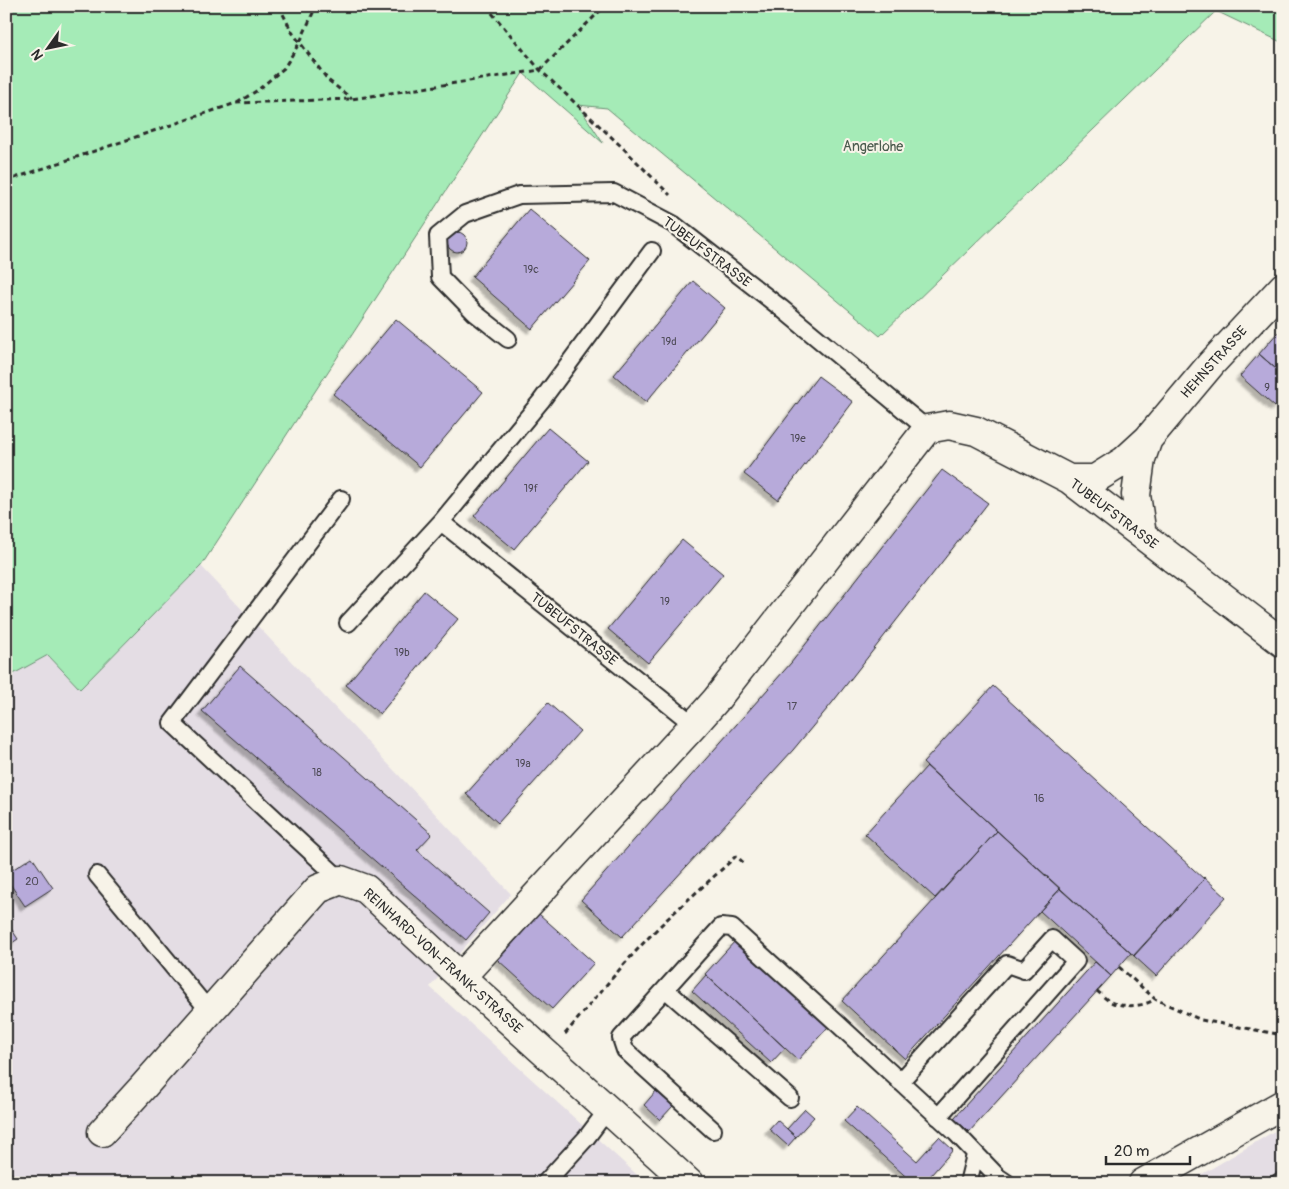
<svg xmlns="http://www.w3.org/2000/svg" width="1289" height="1189" font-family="Pangolin,sans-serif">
<defs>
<filter id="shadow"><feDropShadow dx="-4.5" dy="4.5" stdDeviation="1" flood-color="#0004"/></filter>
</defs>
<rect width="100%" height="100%" fill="#f7f3e8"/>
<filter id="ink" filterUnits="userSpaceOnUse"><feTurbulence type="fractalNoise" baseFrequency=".02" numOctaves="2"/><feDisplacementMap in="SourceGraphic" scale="10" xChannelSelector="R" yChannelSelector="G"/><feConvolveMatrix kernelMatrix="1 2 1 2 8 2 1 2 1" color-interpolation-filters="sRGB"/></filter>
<g filter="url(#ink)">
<path fill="#e4dde4" d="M201,566l310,328 -81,93 216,196h-640v-505l42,-23 32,34z
M1283,1126v57h-97l23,-13z"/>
<path fill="#a5ebb7" stroke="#688b71" d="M6,6h1277v37l-67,-32 -336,325 -273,-228 -29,-3 25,38 -80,-70 -322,493 -121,123 -32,-34 -42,23z"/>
<path fill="#b7aada" stroke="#2b2b2b" filter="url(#shadow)" d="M529,209l61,52 -58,68 -60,-52z
M447 242a10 10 0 1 1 20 0a10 10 0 1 1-20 0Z
M693,281l32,27 -79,94 -32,-27z
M396,319l87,73 -63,75 -87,-73z
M1278,332l5,4v39l-24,-21z
M1259,354l24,21v22l-8,10 -35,-31z
M818,376l35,26 -75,98 -34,-26z
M548,428l40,33 -74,88 -40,-33z
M942,470l46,33 -156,200 -39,47 -171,187 -41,-37 210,-237z
M682,540l41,34 -75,89 -40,-34z
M424,591l34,28 -78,95 -34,-29z
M240,666l192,168 -15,16 72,63 -23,27 -264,-229z
M993,686l211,193 -70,77 -211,-193z
M548,703l32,28 -82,92 -32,-29z
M927,766l70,65 -62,67 -70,-64z
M997,831l63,58 -155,170 -63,-58z
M32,857l21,31 -28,18 -19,-28v-4z
M1204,877l22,20 -70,79 -22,-20v-1l70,-76 -1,-1z
M1060,889l71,64 -20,23 -71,-65z
M539,914l55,49 -42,46 -54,-49z
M6,921l12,18 -12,8z
M735,941l93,86 -30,33 -93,-86z
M1095,962l16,14 -142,156 -15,-14z
M706,975l79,73 -14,15 -79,-72z
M656,1091l17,15 -13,14 -16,-15z
M857,1107l60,54 22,-24 14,13 -29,33h-11l-69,-62z
M805,1109l9,8 -18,20 -9,-8z
M777,1120l19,17 -8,9 -19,-17z"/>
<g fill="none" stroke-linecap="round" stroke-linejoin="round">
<defs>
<path id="lane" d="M652,251l-111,150 -100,121 253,203
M508,339l-33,-26 -35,-36 -2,-41 27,-22 54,-19 95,-2 59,31 108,84 146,121
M348,623l93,-101
M97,875l113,137
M341,880l-169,-157 169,-224
M665,989l125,109
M900,1082l107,-118 17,6 28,-31 24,22 -138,156
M713,1130l-88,-80 -4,-12 100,-111 11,1 107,97 117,108 42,44 9,6
M6,1181l1,2
M545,1183l42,-46 21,-28
M968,1183l7,-28
M1278,1183l5,-3"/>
<path id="street" d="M1069,479h26l29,-18 24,-22 63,-75 72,-77
M1142,535l-6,-40 5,-36 7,-20
M461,977l233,-252 22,-25 211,-271 22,-4 27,6 93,48 214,164
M102,1132l41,-45 175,-198 23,-9 25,9 95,88 228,206
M1143,1183l140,-79"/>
</defs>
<use href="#lane" stroke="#2b2b2b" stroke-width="20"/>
<use href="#street" stroke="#2b2b2b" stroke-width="31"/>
<path stroke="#2b2b2b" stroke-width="3" stroke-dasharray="5 4" stroke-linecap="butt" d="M279,6l13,26 36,48 24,19
M486,6l54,64 82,77 48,48
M237,103l21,-13 26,-22 16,-26 16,-36
M6,181l230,-78 116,-4 188,-29 65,-64
M1119,967l36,32 46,21 82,15
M1097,991c5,4 10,10 16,12 13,4 31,4 42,-4
M565,1034c30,-35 59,-72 92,-105 25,-25 53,-48 79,-73l9,8"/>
<use href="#lane" stroke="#f7f3e8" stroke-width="16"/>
<use href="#street" stroke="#f7f3e8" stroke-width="28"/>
</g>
</g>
<g text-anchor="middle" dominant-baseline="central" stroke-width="4" stroke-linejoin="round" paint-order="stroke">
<g font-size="11" fill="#4e4b57">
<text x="531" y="269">19c</text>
<text x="669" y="341">19d</text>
<text x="1267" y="387">9</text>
<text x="798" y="438">19e</text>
<text x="531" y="488">19f</text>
<text x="665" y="601">19</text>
<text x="402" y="652">19b</text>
<text x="792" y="706">17</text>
<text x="523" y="763">19a</text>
<text x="317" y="772">18</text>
<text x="1039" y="798">16</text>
<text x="32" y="881">20</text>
</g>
<g font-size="14" fill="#4a5b4e" stroke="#f7f3e8">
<text x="873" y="146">Angerlohe</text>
</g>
<g font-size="14" fill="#2b2b2b" stroke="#f7f3e8">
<text transform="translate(707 252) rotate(37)">TUBEUFSTRASSE</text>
<text transform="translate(1214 362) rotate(-48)">HEHNSTRASSE</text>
<text transform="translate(1114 514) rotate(37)">TUBEUFSTRASSE</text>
<text transform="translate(574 629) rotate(39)">TUBEUFSTRASSE</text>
<text transform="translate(443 961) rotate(42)">REINHARD-VON-FRANK-STRASSE</text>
</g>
</g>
<rect width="1289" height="1189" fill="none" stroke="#f7f3e8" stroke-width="25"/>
<rect x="12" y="12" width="1264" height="1164" fill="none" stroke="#2b2b2b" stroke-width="2" filter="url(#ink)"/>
<g transform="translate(48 48) rotate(237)" stroke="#f7f3e8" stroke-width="4" paint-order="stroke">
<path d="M0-4L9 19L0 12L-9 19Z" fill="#2b2b2b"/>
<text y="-8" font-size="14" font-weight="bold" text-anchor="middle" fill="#2b2b2b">N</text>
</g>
<path d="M1106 1156v8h84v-8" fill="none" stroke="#2b2b2b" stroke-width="2.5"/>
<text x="1114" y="1156" font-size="15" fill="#2b2b2b" stroke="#f7f3e8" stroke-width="4" paint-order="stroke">20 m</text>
</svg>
